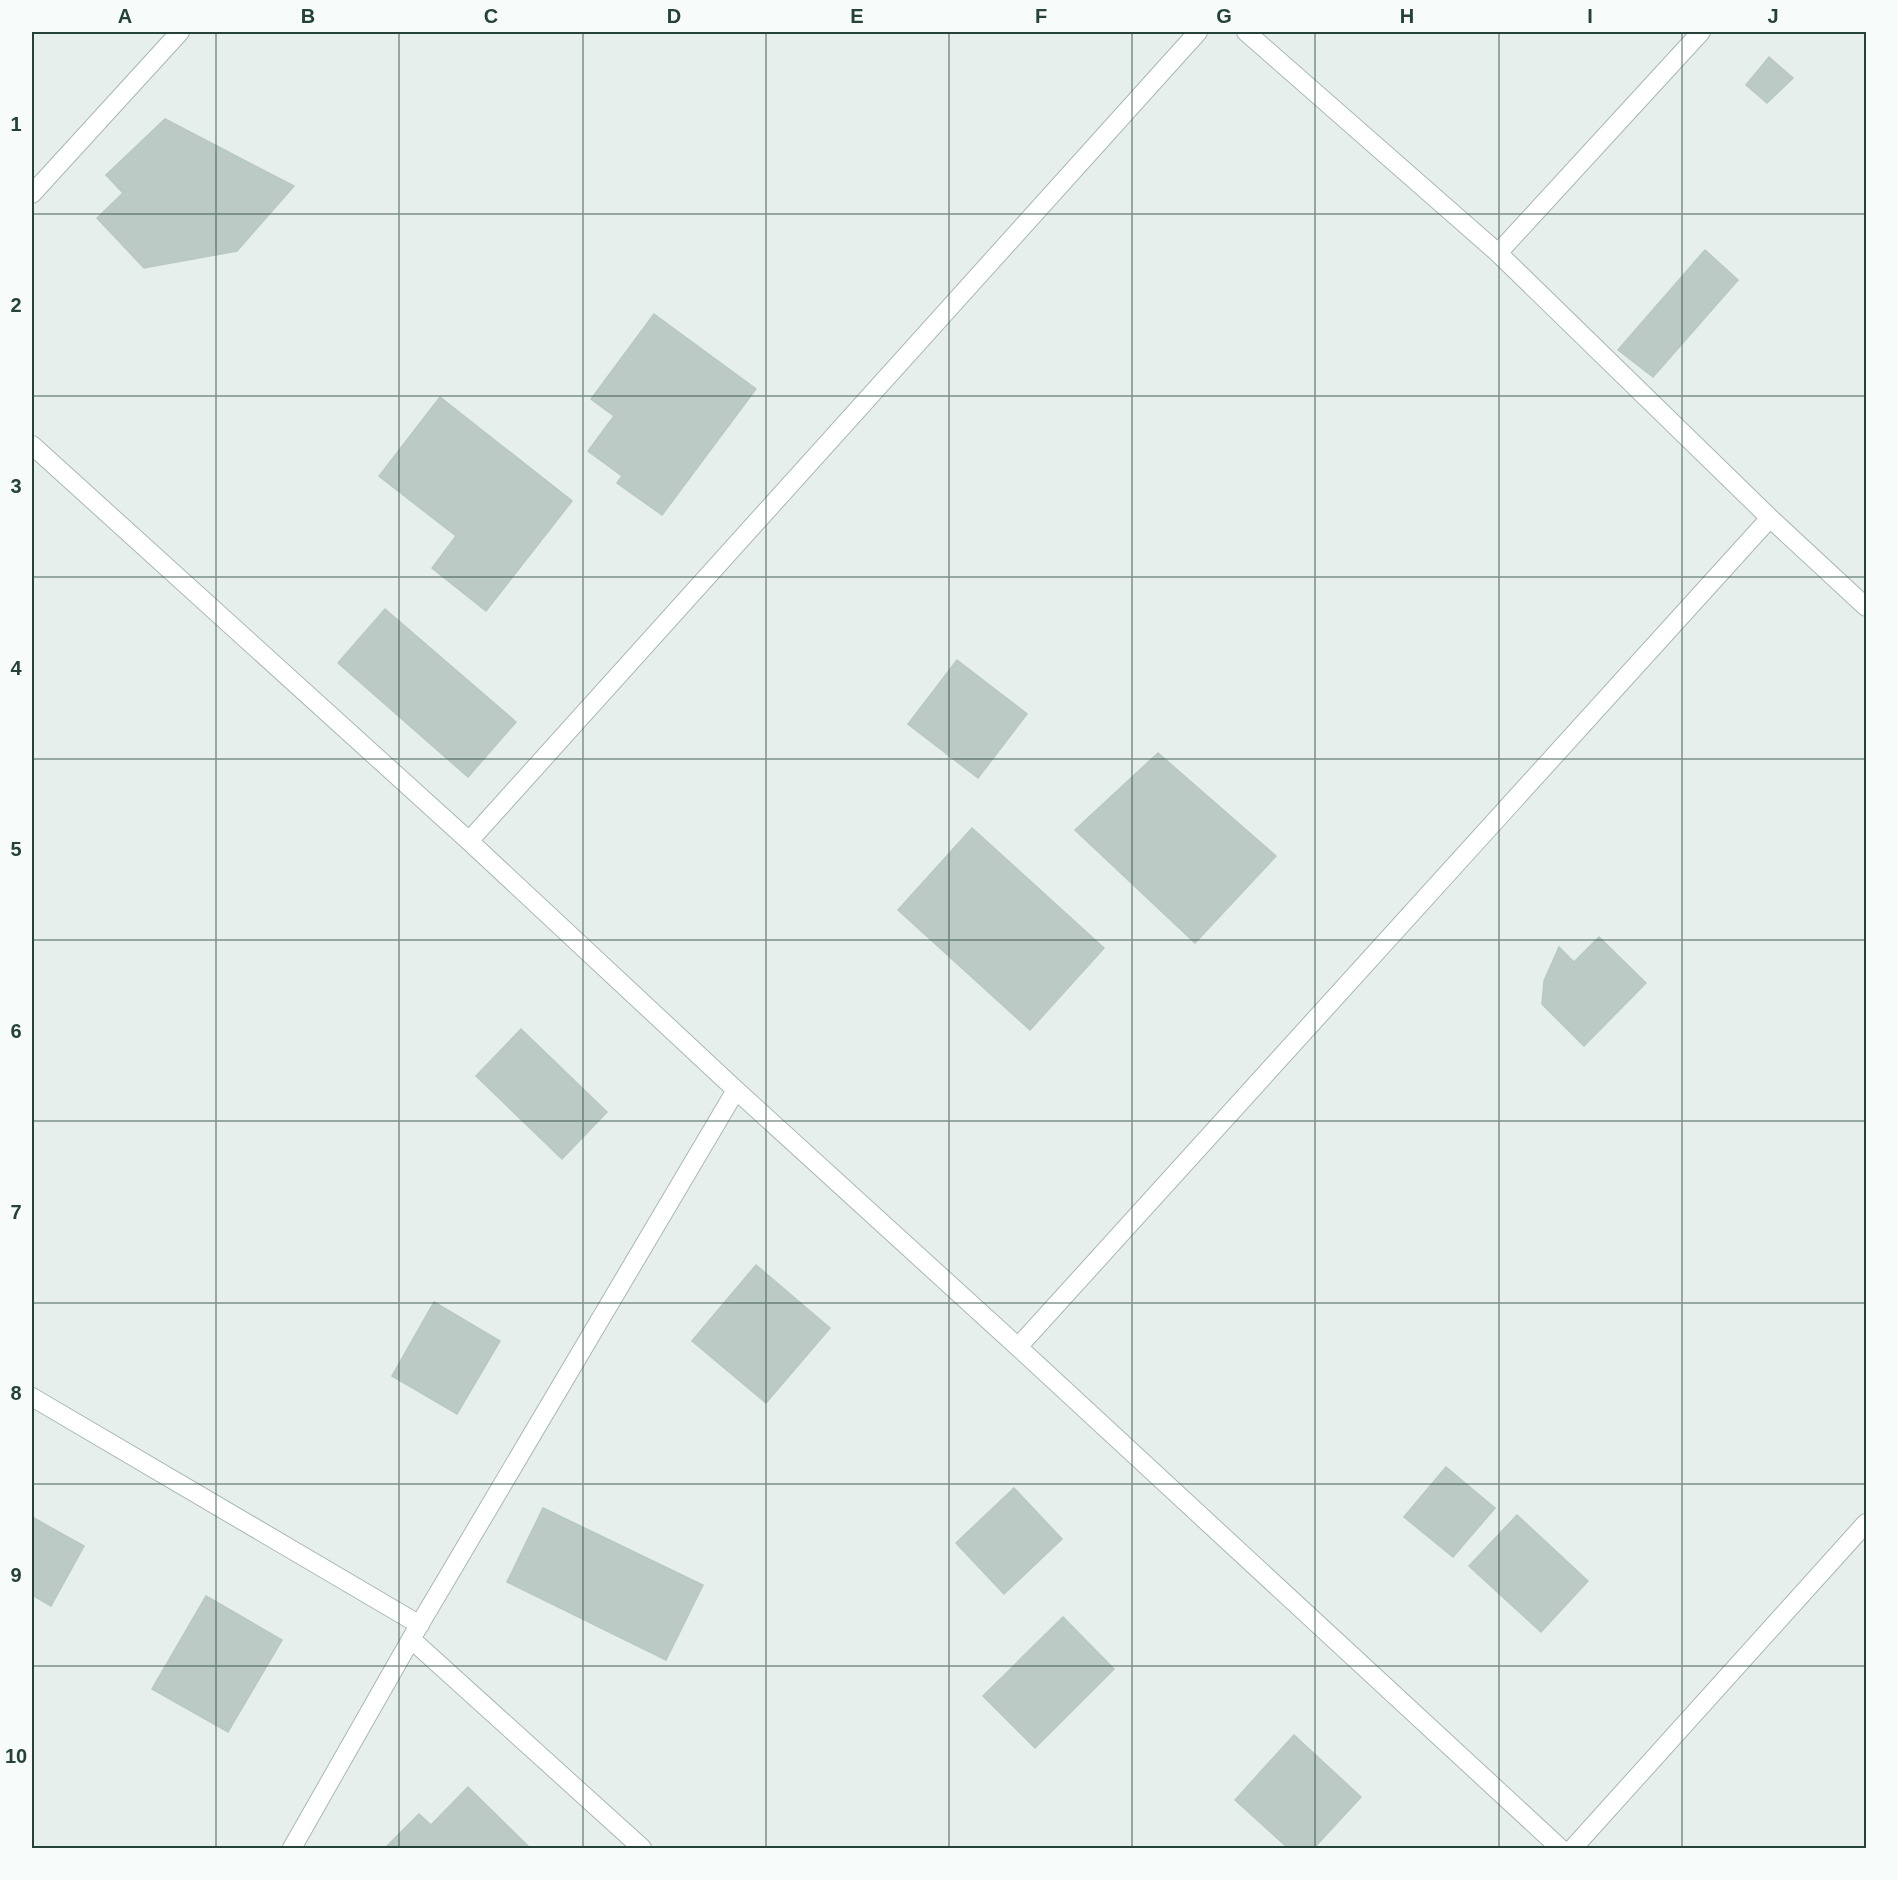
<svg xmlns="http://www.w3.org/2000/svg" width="1898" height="1880" font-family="Arial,sans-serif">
<rect width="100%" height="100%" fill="#e6efeb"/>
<path fill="#bbcac4" stroke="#b8c9c2" stroke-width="1.5" d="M1769,57l24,21 -26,25 -21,-18z
M165,119l129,67 -57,65 -93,17 -47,-50 26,-25 -17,-18z
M1705,250l33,30 -85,97 -35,-27z
M654,314l102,75 -94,126 -45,-32 5,-7 -34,-25 26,-35 -23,-17z
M440,397l132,104 -86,110 -54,-43 24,-32 -77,-60z
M385,609l131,113 -48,55 -130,-114z
M957,660l70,54 -49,64 -70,-54z
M1158,753l118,103 -81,87 -120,-113z
M972,828l132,120 -74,82 -132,-120z
M1599,937l47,46 -62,63 -42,-42 2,-23 15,-34 15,15z
M521,1029l86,83 -45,47 -86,-83z
M756,1265l74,63 -64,75 -74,-62z
M434,1302l66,39 -43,73 -65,-38z
M1446,1467l49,41 -42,49 -49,-40z
M1014,1488l48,51 -58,55 -48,-51z
M543,1508l160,77 -37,75 -159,-78z
M1517,1515l71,66 -47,51 -72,-66z
M32,1517l52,29 -33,60 -19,-11v-34l1,-3 -1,-1z
M206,1596l76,44 -54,92 -76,-43z
M1063,1617l51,52 -79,79 -52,-52z
M1294,1735l67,62 -47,51h-26l-53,-48z
M468,1787l62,61h-145l34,-34 12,11z"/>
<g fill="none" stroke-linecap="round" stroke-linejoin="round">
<defs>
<path id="minor" d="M1246,32l252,221 272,265 96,89
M32,194l148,-162
M1498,253l203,-221
M32,445l437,396 267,249 282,257 542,501
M469,841l729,-809
M1018,1347l752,-829
M32,1397l388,228
M411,1639l231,209
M292,1848l119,-209 325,-549
M1573,1848l293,-325"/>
</defs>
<use href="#minor" stroke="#a8b8b2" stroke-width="20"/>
<use href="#minor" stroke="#fff" stroke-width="18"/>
</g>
<path fill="none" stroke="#24423a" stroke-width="1.5" stroke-opacity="0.55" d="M216,32v1816M399,32v1816M583,32v1816M766,32v1816M949,32v1816M1132,32v1816M1315,32v1816M1499,32v1816M1682,32v1816M32,214h1834M32,396h1834M32,577h1834M32,759h1834M32,940h1834M32,1121h1834M32,1303h1834M32,1484h1834M32,1666h1834"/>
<rect width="1898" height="1880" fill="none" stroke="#f7fbf9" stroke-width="66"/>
<rect x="33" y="33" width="1832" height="1814" fill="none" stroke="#24423a" stroke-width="2"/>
<g font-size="20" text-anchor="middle" font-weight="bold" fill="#24423a">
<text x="125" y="23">A</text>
<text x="308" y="23">B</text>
<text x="491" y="23">C</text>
<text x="674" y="23">D</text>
<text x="857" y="23">E</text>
<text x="1041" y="23">F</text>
<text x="1224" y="23">G</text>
<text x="1407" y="23">H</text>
<text x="1590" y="23">I</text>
<text x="1773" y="23">J</text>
<text x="16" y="131">1</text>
<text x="16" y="312">2</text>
<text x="16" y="493">3</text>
<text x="16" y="675">4</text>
<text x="16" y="856">5</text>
<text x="16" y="1038">6</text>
<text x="16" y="1219">7</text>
<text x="16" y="1400">8</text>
<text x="16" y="1582">9</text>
<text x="16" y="1763">10</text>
</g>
</svg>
